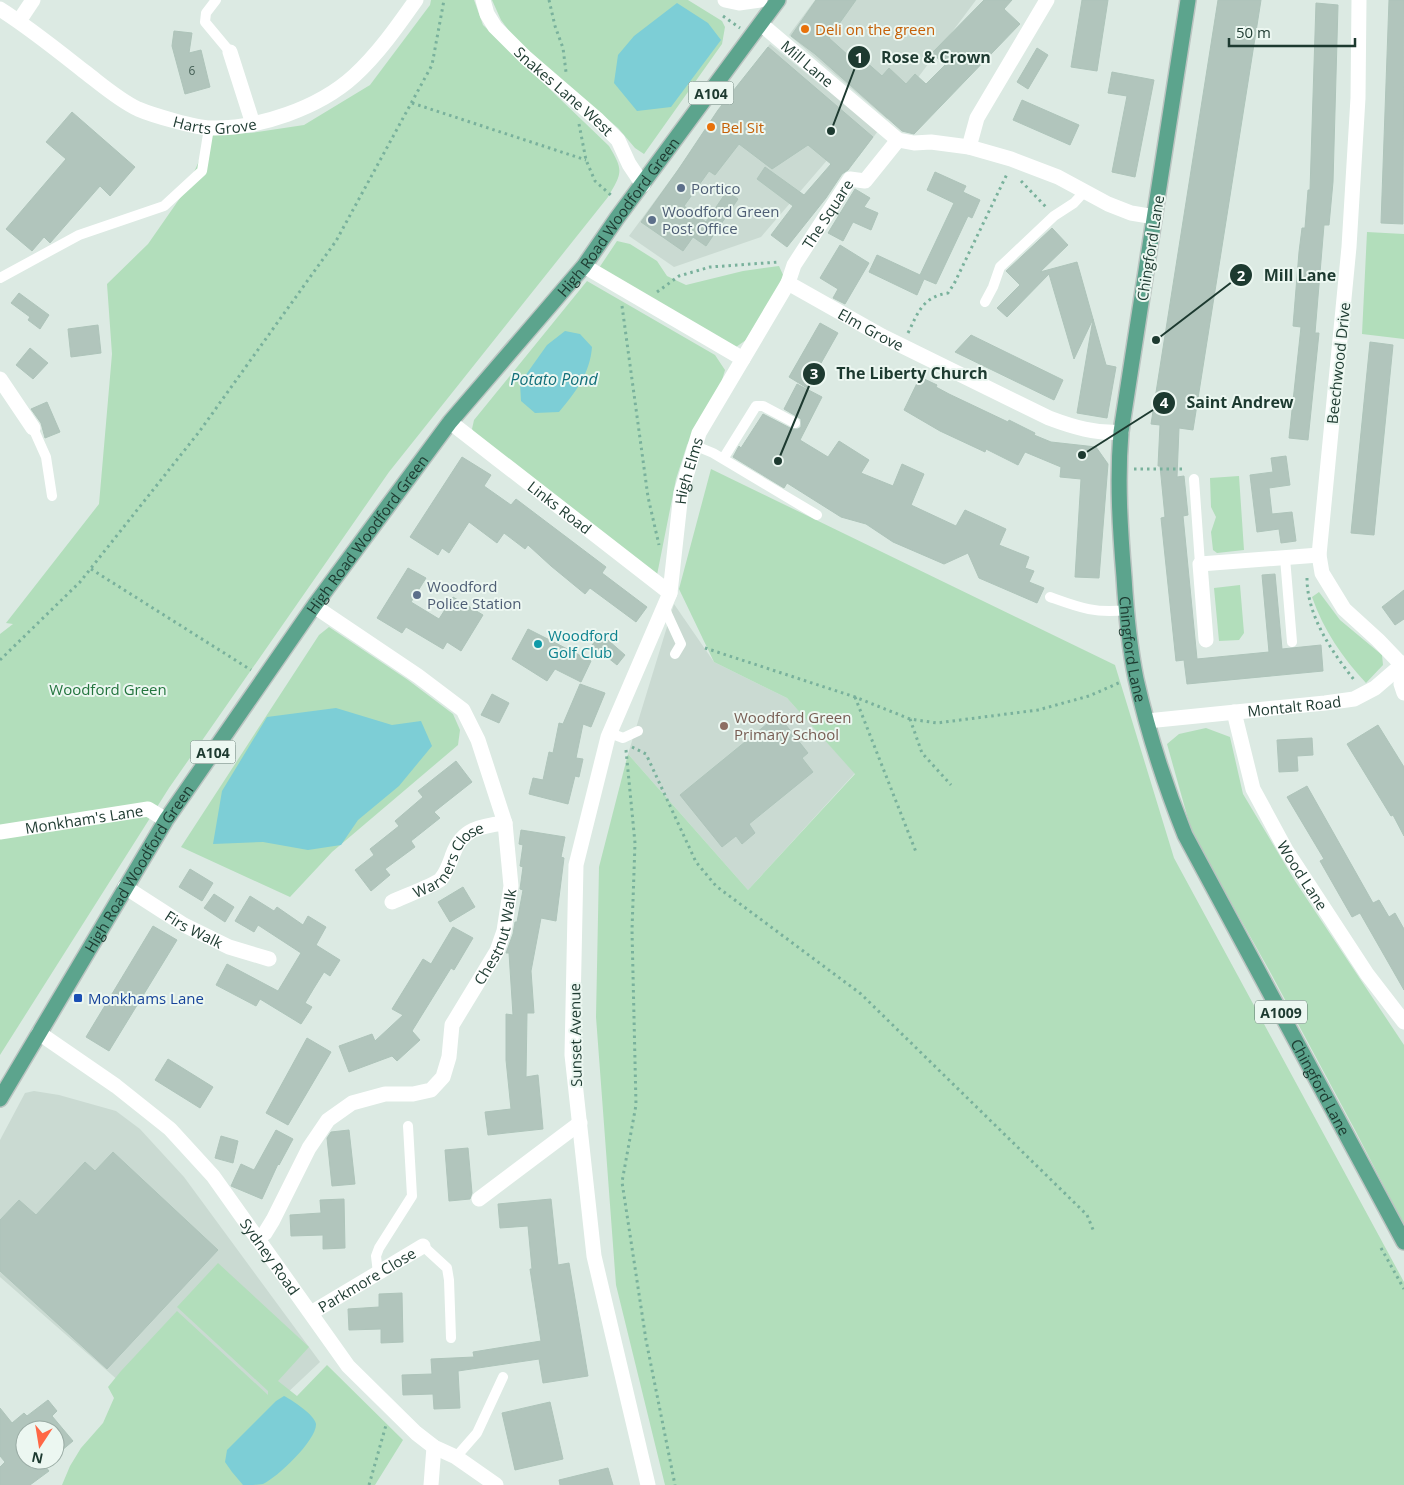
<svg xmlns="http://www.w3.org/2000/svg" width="1404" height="1485" font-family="'Open Sans',sans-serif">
<rect width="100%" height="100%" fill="#dceae3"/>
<path fill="#cadad2" d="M815,0h161l-89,119 -98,-84z
M770,44l108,87 -19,25 -18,-12 -80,93 -87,30 -45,-31z
M674,604l40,58 73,36 68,75 -107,117 -120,-136z
M34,1091l25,4 57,16 24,18 44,48 136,185 -104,98 -96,-78 -120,-105v-137l25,-47z"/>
<path fill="#b2debb" d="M431,0h43l9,25 126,121c15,25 13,27 -1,51l-219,275 -220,316 -169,267v-421l13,-10 -7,-1 93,-119 13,-150 -5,-70 41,-40 39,-56 24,-54 40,-1 53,-8 66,-40 60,-80z
M492,0h196l34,21 3,6 -3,17 -78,110 -9,-6 -17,-20 -59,-50 -47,-43 -11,-15z
M1367,232l37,2v105l-42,-5z
M617,241l13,3 27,17 10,15 19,9 57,-14 36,-5 5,11 -38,63 -10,7 -137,-79z
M587,281l128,74 10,15 -7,24 -21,32 -10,19 -11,34 -19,96 -181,-140 -4,-6 2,-9z
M711,469l404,196 59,193 230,424v203h-739l-49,-200 -20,-268 3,-150 29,-113 120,136 107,-116 -68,-76 -73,-36 -35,-73z
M1239,476l5,74 -27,3 -4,-3 -2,-18 5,-15 -5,-10 -1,-29z
M1240,585l4,48 -5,7 -20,1 -5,-53z
M1319,592l21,28 42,35 1,10 -17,18c-24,-26 -42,-52 -54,-86z
M329,627l79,53 45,34 7,16 -2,15 -126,107 -42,45 -109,-50 138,-212z
M1206,728l24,9 13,57 52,87 109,164v180l-49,-95 -86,-160 -77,-137 -25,-89 12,-10z
M218,1263l91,84 -31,34 19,15 30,-31 76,75 -28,45h-313l8,-19 11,-18 22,-25 11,-25 -6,-11 13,-16 56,-60 91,84v-4l-91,-84z"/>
<path fill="#7dced6" d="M677,3l31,20 13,17 -50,67 -34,4 -23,-28 4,-28 16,-19z
M565,331l15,3 12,13c-2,26 -16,45 -33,65l-24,1 -14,-12 -1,-18 27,-38z
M336,708l56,17 29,-4 11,25 -33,40 -41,34 -17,25 -33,5 -45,-8 -50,2 9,-53 45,-74z
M284,1396c8,4 31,19 32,28 1,16 -39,54 -53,60 -5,1 -14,1 -20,1l-11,-13 -7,-10 2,-12 49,-49z"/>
<path fill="#b1c5bc" stroke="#aec4ba" d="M816,0h40l-27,38 30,27 5,-5 18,16 7,-8 17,16 9,-10 11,10 19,-19 -13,-12 52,-53h28l-8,9 16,15 -106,110 -12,-3 -87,-77 -24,-18z
M1082,0h26l-11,71 -26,-4z
M1218,0h43l-68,430 -14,-2 -2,49 7,-1 4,39 -5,1 14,143 72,-7 -7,-77 13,-1 7,75 39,-4 2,26 -136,13 -3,-24 -8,1 -15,-143 4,-1 -5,-51h-2l2,-41 -9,-1z
M1389,0h15l-1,224 -22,-1z
M1316,3l22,2 -5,177 -4,43h-5l-9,108h4l-11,107 -19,-2 12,-111 -8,-1 6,-74 3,-24h3l3,-38h2z
M174,31l18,2 -3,20 12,-3 9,37 -25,7 -13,-48z
M768,47l105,90 -25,33 -6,4 -16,24 -39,49 -16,-12 22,-29 -36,-27 8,-12 39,28 27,-31 -23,-19 -36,24 -33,-25 -24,31 -6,-4 -25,35 22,16 21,-31 11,8 -32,47 -13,-9 -10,14 -42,-29 37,-52 40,-60z
M1037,48l11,7 -20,34 -11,-7z
M1112,72l42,8 -19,97 -23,-5 15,-76 -19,-3z
M1022,100l57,25 -9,20 -57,-25z
M72,112l63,55 -25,29 -10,-10 -50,57 -6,-6 -12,14 -26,-22 60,-70 -20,-17z
M935,172l31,14 -3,6 17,8 -8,18 -4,-2 -32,68 -12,-5 -7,16 -48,-23 8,-17 43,20 34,-72 -27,-13z
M855,189l15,9 -6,9 14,6 -7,17 -18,-8 -10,19 -15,-8z
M1052,228l16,17 -28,27 37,-10 29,103 10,2 -9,51 -30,-5 16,-94 -19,40 -25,-85 -42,43 -10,-9 23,-23 -14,-14z
M840,245l29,18 -24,41 -12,-6 5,-9 -18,-11z
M19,293l30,22 -9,14 -12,-9 2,-3 -19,-14z
M820,323l18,10 -31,55 -18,-11z
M98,325l3,28 -30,4 -3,-28z
M971,335l92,45 -9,20 -99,-48z
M1370,342l23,3 -19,190 -23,-2z
M30,348l18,15 -15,16 -17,-14z
M920,377l17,8 -1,2 13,7 59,28 1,-2 26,13 -1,2 17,7 45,5 12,17 -9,114 -24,-1 6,-98 -21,-2 1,-10 -36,-15 -7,13 -32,-16 -1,3 -45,-21 -36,-21z
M797,384l25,13 -22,43 28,17 11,-16 30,19 -8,13 32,13 9,-22 22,10 -13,31 45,21 9,-16 41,19 -7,16 30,12 -4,11 9,3 -5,11 15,6 -7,15 -58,-25 -11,-25 -24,11 -51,-22 -27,-18 -25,-7 -54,-34 -3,5 -51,-31 6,-11 2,2 22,-34 29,15h6l3,-2v-8l-17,-10z
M47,402l13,30 -15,6 -4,-15 -10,-14z
M1286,456l4,29 -21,3 3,26 20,-2 4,29 -15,2 -2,-14 -22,3 -7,-57 23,-3 -2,-14z
M462,457l29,18 -7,11 27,19 5,-6 90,68 -4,6 45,34 -11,15 -46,-34 -5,6 -34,-28 -23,-21 -3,4 -21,-16 -7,10 -28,-21 -20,31 -7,-5 -4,7 -28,-18z
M408,568l18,10 -15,24 28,17 14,-22 30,18 -22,36 -14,-9 -4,7 -37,-22 -4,6 -25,-15z
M1404,590v29l-9,6 -13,-18z
M528,629l63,32 -10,21 -26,-13 -8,12 -35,-22z
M601,634l24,21 -8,10 -25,-20z
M580,684l25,9 -14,34 -8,-3 -7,34 7,1 -4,18 -4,-1 -7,28 -39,-10 4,-16 10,2 6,-28 4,1 6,-30 4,1z
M492,694l17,9 -10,20 -18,-8z
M778,715l30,38 -6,5 11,14 -64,52 6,9 -13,11 -6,-8 -14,11 -42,-52z
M1378,725l26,42v69l-11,-21 -2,1 -44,-72z
M1312,738l1,17 -16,1 1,15 -19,1 -2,-32z
M456,761l16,21 -38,30 6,6 -29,23 4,6 -30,22 5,6 -19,16 -16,-21 19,-15 -4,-6 29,-23 -4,-5 28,-24 -5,-6z
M1307,786l66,117 6,-3 10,17 6,-4 9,16v61l-44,-77 -8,4 -32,-56 4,-2 -37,-62z
M521,830l44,7 -4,20 3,1 -8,63 -15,-3 -10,53 3,42h-7l-1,64 12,-2 5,54 -55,6 -3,-23 26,-3 -5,-49v-46l7,1 -4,-62h-3l7,-19 2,-12h2l6,-32 -3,-1 3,-22 -3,-1 3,-21 -4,-1z
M190,869l23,14 -11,18 -23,-14z
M463,887l12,20 -25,15 -12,-20z
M214,894l20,13 -9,15 -21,-14z
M250,896l24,15 3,-4 26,18 5,-9 18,11 -10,18 24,15 -10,16 -6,-4 -10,16 -9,15 7,4 -11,17 -41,-25 -4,7 -40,-21 11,-21 51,27 23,-38 -43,-28 -4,7 -19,-11z
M153,926l24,14 -68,111 -23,-14z
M453,927l20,11 -19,32 -3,-2 -39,63 8,9 -23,21 -5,-5 -43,16 -10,-26 33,-12 3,7 28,-26 -11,-6 31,-50 8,5z
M307,1038l24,14 -43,73 -22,-12z
M168,1059l45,28 -13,21 -45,-28z
M276,1130l17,9 -14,26 -1,-1 -16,35 -31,-13 10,-22 13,6z
M349,1130l6,54 -23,2 -5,-48 4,-6z
M221,1136l17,5 -5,22 -18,-5z
M468,1148l4,45 -2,6 -21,2 -4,-51z
M113,1152l105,98 -111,119 -107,-98v-51l19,-20 17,15 49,-53 10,9z
M344,1199l1,49 -22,1v-14l-32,1 -1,-21 31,-2 -1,-13z
M551,1199l7,66 11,-2 19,113 -45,7 -4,-24 -81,12 2,37 -26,1 -1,-15 -30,1 -1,-20 30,-1 -1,-15 43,-2 -1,-5 68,-11 -11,-72h2l-4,-43 -28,2 -2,-24z
M402,1293l1,49 -22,1v-14l-32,1 -1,-21 31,-2v-13z
M48,1400l9,11 -5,5 21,25 -18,15v-26h-30v30h15l9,11 -19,14h-30v-18l5,-5 -5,-6v-48l12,15 12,-10 3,3z
M550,1402l13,57 -48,11 -13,-57z
M608,1468l5,17h-53l-1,-5z"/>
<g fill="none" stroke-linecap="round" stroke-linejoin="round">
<defs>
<g id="primary">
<path id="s15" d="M1188,0l-67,432c-4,49 -1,96 3,145 2,34 5,68 12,102 12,54 29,106 49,156l219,407"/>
<path id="s16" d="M0,1099l166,-279 148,-214 136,-184 134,-156 33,-48 161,-218"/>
</g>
</defs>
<use href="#primary" stroke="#bbc4c1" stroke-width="18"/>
<path stroke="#79b19c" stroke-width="3" stroke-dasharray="2.5 4" stroke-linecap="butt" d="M549,0l6,26 8,22 3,24
M723,16l17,12
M412,103l174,57
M579,124l7,36 9,21 18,16
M1021,181l25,26
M657,292l22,-16 31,-9 69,-5
M622,306l26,191 11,48
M908,333c10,-20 14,-36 40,-40l6,-9 53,-110
M1134,469h51
M91,569l160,101
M1307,578c0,38 25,74 48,103
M705,648l150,49 55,22 27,4 101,-13 51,-14 32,-14
M0,660l80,-78 119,-150 137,-191 96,-176 12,-65
M855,697l61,155
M910,719l12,34 29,32
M632,747l14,7 50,108 20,24 145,108 226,221 7,17
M626,750l9,93 -3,87 4,175 -14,77 24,158 29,145
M1381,1248l23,41
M369,1485l17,-60"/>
<path stroke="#fff" stroke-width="10" d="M216,0l-10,13 -1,9 25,30
M0,278l79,-43 85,-29 38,-35 7,-43
M985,302l8,-15 7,-20 54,-51 20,-13 10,-11
M33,428l13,29 6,39
M696,446l17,7 104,62
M723,459l33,-53h7l32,17
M1194,479l6,85
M1285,558l7,84
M1050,597c28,10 45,17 76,13
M664,607l17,37 -6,10
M610,733l13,5 15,-7
M423,1246l24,22 2,12 2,58
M378,1273l-2,-17 3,-8 33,-52 -4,-70
M456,1457l21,-24 26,-56"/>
<g stroke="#fff" stroke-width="15">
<path d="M1359,0l-1,98 -9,149 -30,308 3,18 22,36 34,31 24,25"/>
<path id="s1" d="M0,9c30,19 57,41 85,63 17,13 34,28 53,37 14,6 58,19 73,19 47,1 108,-20 143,-52 24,-22 43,-49 62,-76"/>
<path d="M19,21l14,-21"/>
<path id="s2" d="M761,24l137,116 16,3 17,-1 38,5 42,12 47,18 50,27 23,9 24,4"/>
<path d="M230,52l23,72"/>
<path d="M969,147l8,-29 70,-118"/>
<path d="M584,266l159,93"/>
<path id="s3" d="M788,283l94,53 167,82c24,9 47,16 72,14"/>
<path d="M0,379l33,49"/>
<path id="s4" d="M450,422l220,171"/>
<path d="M1206,640l-6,-76 119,-9"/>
<path d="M1402,665l-1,19 3,9"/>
<path id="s5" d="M1234,712l19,77 33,61 81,124 37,48"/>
<path id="s6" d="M1147,721l178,-18 29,-4 21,-11 29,-25"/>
<path id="s7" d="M125,887l59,38 45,22 40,12"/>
<path id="s8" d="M392,902c10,-5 43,-17 49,-23 6,-7 9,-17 12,-25 9,-25 27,-28 52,-31"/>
<path id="s9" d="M39,1033l77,53 54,43 43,47 135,190 68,67 18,14 22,10 40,28"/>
<path d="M479,1199l101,-76"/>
<path id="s10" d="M257,1239l8,-6 8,-13 36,-72 19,-28 24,-17 33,-9h28l18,-4 12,-13 6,-20 3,-32 45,-74 7,-20 7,-45 -6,-63 -27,-83 -15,-30 -45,-34 -104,-70"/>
<path id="s11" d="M311,1313l112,-67"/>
<path d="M431,1485l3,-38"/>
<path id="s12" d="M648,1485l-54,-229 -22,-201 4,-190 32,-128 62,-144 11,-100 18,-60 89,-150 6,-18 56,-86 15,2 33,-41"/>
</g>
<g stroke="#fff" stroke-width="15">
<path id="s13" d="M483,0l4,14 8,13 31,31 72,62 20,20 11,24 14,21"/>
<path d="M725,0l14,3 21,-3"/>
<path id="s14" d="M0,832l148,-23 18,11"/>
</g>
<use href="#primary" stroke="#5ca48d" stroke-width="15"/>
</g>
<g fill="#e8710a" stroke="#ecf7f1" stroke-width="2">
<circle cx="805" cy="29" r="5"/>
<circle cx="711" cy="127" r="5"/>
</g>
<g fill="#5c6f8a" stroke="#ecf7f1" stroke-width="2">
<circle cx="681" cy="188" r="5"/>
<circle cx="652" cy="220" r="5"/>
<circle cx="417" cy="595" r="5"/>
</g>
<circle fill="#0f9aa8" stroke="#ecf7f1" stroke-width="2" cx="538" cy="644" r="5"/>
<circle fill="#8d6e63" stroke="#ecf7f1" stroke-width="2" cx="724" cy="726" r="5"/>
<rect fill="#1a4fb4" stroke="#ecf7f1" stroke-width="2" x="73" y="993" width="10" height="10" rx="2.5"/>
<g text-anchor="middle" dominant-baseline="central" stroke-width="4" stroke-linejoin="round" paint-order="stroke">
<g font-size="12" fill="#425d53">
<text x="192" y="70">6</text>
</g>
<g fill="#ecf7f1" stroke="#5b736a" stroke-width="1">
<rect x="688.5" y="81.5" width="45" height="23" rx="4"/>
<rect x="190.5" y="740.5" width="45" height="23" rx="4"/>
<rect x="1255" y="1000.5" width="52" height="23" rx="4"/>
</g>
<g font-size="14" font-weight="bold" fill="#1d3a30">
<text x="711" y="93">A104</text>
<text x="213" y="752">A104</text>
<text x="1281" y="1012">A1009</text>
</g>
<g font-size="15" fill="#c56008" stroke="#ecf7f1" text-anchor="start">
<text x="815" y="29">Deli on the green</text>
<text x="721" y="127">Bel Sit</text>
</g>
<g font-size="15" fill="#1d3a30" stroke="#ecf7f1">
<text stroke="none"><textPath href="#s2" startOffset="61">Mill Lane</textPath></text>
<text stroke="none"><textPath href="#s13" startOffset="124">Snakes Lane West</textPath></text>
<text stroke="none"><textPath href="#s1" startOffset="250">Harts Grove</textPath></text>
<text stroke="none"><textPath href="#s16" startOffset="1079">High Road Woodford Green</textPath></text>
<text stroke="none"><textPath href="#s12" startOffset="1334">The Square</textPath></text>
<text transform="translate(1150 248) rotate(-81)">Chingford Lane</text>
<text stroke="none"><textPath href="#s3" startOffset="95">Elm Grove</textPath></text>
<text transform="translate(1338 363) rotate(-84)">Beechwood Drive</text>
<text stroke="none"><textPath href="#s12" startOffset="1040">High Elms</textPath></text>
<text stroke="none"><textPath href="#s4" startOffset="139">Links Road</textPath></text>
<text stroke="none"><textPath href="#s16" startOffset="674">High Road Woodford Green</textPath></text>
<text stroke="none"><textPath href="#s15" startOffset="655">Chingford Lane</textPath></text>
<text stroke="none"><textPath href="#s6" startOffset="148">Montalt Road</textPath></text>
<text stroke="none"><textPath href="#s14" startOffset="85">Monkham's Lane</textPath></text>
<text stroke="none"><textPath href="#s8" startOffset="74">Warners Close</textPath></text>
<text stroke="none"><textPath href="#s16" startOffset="269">High Road Woodford Green</textPath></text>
<text stroke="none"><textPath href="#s5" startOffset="179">Wood Lane</textPath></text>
<text stroke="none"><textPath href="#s7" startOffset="81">Firs Walk</textPath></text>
<text stroke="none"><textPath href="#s10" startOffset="420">Chestnut Walk</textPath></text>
<text transform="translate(575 1035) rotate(-91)">Sunset Avenue</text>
<text stroke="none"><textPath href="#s15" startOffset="1135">Chingford Lane</textPath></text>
<text stroke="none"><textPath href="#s9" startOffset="325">Sydney Road</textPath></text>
<text stroke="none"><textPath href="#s11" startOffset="65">Parkmore Close</textPath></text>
</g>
<g font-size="15" fill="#4e5e75" stroke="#ecf7f1" text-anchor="start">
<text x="691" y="188">Portico</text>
<text x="662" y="211">Woodford Green<tspan x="662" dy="17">Post Office</tspan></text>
<text x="427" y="586">Woodford<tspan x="427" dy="17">Police Station</tspan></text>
</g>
<g font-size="15" fill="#0d838f" stroke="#ecf7f1" text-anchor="start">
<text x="548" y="635">Woodford<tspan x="548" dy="17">Golf Club</tspan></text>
</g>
<g font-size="15" fill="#23753e" stroke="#ecf7f1">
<text x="108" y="689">Woodford Green</text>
</g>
<g font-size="15" fill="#785e54" stroke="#ecf7f1" text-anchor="start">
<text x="734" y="717">Woodford Green<tspan x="734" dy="17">Primary School</tspan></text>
</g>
<g font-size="15" fill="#164399" stroke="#ecf7f1" text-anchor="start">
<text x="88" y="998">Monkhams Lane</text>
</g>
<g font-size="16" font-style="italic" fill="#12707b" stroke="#ecf7f1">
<text x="554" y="379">Potato Pond</text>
</g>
</g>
<path fill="none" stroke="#1d3a30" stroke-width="2" d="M831 131L859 57M1156 340L1241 275M778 461L814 374M1082 455L1164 403"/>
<g fill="#1d3a30" stroke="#ecf7f1" stroke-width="2">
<circle cx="831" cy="131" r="5"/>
<circle cx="1156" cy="340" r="5"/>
<circle cx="778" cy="461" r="5"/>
<circle cx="1082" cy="455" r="5"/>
<circle cx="859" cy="57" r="12"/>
<circle cx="1241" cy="275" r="12"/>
<circle cx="814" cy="374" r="12"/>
<circle cx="1164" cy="403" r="12"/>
</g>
<g font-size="15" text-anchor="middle" font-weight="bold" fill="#fff">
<text x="859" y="63">1</text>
<text x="1241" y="281">2</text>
<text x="814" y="379">3</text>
<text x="1164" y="408">4</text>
</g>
<g font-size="16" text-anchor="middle" font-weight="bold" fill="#1d3a30" stroke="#ecf7f1" stroke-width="4" stroke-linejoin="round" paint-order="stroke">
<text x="936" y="63">Rose &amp; Crown</text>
<text x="1300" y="281">Mill Lane</text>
<text x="912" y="379">The Liberty Church</text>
<text x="1240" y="408">Saint Andrew</text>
</g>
<g transform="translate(40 1445) rotate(192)"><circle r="24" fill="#ecf7f1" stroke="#99aba4"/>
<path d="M0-4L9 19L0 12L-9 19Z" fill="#ff6745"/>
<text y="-8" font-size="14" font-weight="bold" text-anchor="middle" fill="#1d3a30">N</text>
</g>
<path d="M1229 38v8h126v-8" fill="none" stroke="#1d3a30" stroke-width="2.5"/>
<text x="1236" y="38" font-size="15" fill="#1d3a30" stroke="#ecf7f1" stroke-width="4" paint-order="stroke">50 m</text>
</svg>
